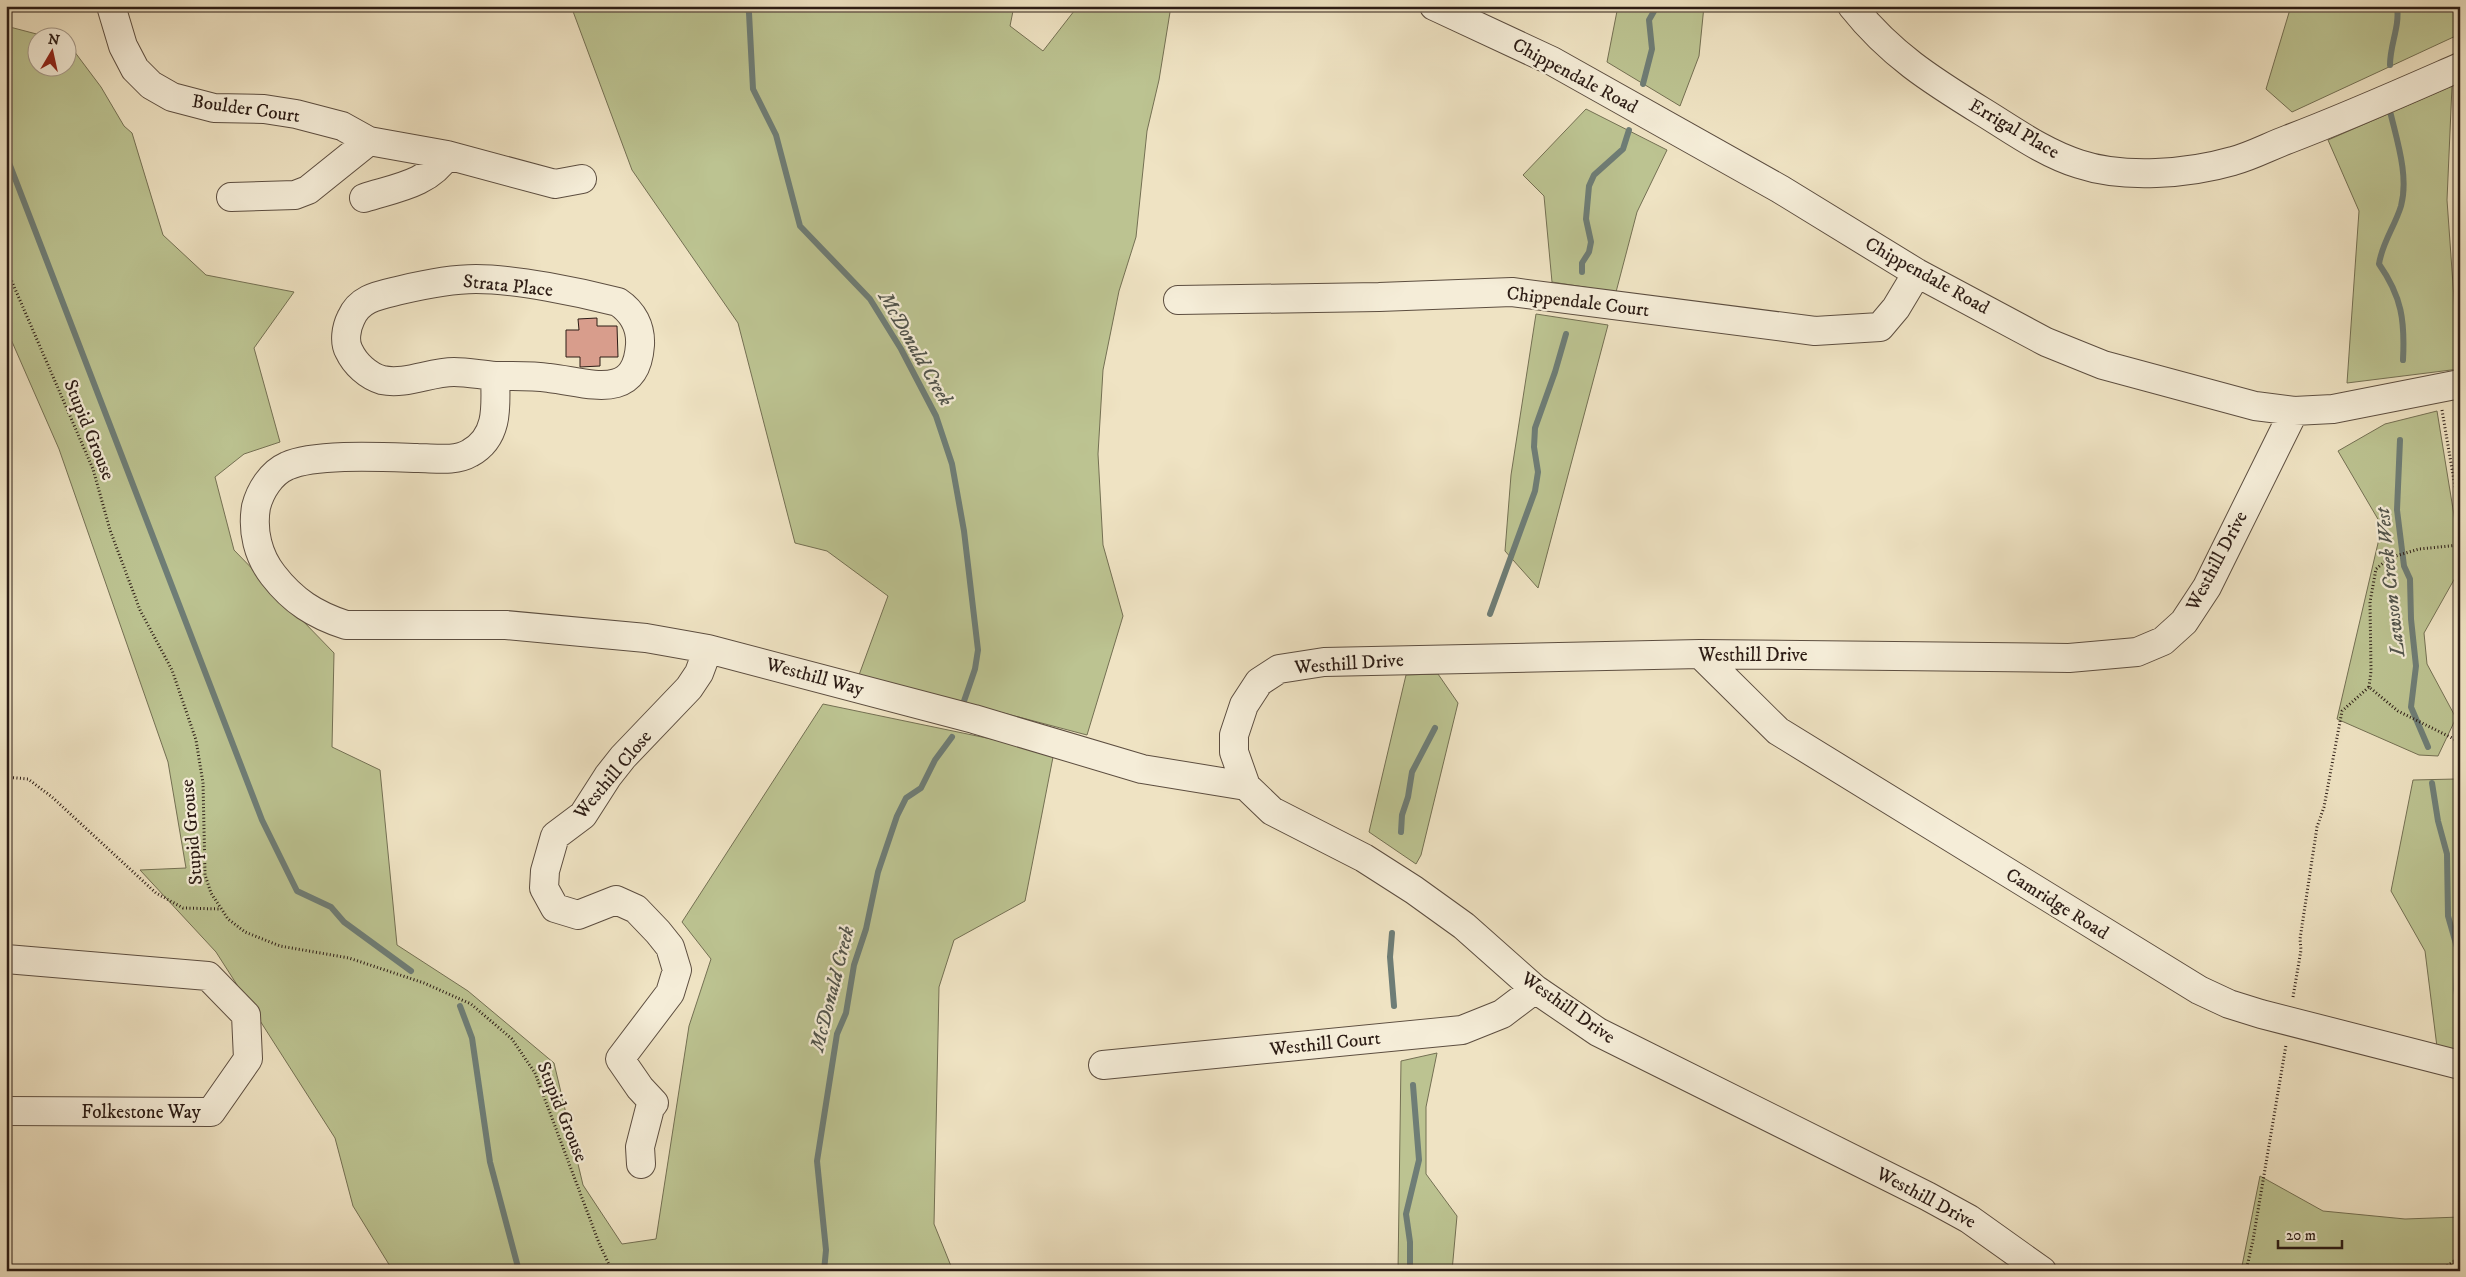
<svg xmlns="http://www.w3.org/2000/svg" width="2466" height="1277" font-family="'IM FELL DW Pica',serif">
<rect width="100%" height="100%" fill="#efe3c3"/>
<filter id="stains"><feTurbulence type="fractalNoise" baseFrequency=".004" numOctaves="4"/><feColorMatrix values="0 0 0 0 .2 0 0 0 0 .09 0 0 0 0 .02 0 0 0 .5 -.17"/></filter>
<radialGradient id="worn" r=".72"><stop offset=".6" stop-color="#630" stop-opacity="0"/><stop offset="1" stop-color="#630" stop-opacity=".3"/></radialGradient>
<path fill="#bcc391" stroke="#747053" d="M571,6h443l-4,20 33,25 35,-45h93l-12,74 -12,51 -11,106 -17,54 -16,79 -5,84 5,91 20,71 -36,119 -228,-60 29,-79 -61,-45 -32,-8 -57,-220 -106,-153z
M1618,6h86l-5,50 -19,50 -73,-44z
M2291,6h166l3,5v23l-168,78 -26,-23z
M6,26l42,11 -10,1v30h30v-25l33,44 23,39 8,7 31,102 43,40 88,17 -40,56 26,94 -36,12 -29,23 19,73 100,103 -2,94 48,23 17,175 71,46 86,72 29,122 39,59 34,-5 33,-213 22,-67 -29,-37 141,-218 231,48 -29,149 -71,39 -15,47 -5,237 19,47h-560l-40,-65 -18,-68 -119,-186 -76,-82 46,-2 -18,-106 -109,-313 -53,-121z
M2452,86l-5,114 12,169 -112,14 12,-172 -31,-71z
M1586,109l81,41 -30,62 -21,80 -64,-10 -8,-86 -21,-21z
M1536,314l72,11 -70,263 -33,-37 6,-76z
M2437,411l23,141v17l-36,64 3,31 29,54 -18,38 -19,-1 -82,-36 45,-193 -44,-75 47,-27z
M1438,674l20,29 -37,152 -5,9 -47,-32 37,-157z
M2456,779l4,10v263l-23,-5 -12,-96 -34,-60 22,-111z
M1437,1053l-11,54v67l31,42 -5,55h-54l3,-210z
M2260,1176l63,35 82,8 55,-2v54h-219z"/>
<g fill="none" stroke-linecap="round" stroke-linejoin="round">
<path stroke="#6e7d76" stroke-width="6" d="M747,6l2,7 4,76 23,46 24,91 70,73 31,50 35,67 16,48 12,67 14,119 -3,19 -13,38
M2390,65c0,-21 10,-38 7,-59
M1643,84l9,-35 -3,-29 8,-14
M2390,111c7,30 19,65 11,95 -6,20 -19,37 -22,58 23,33 26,57 24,96
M6,155l256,665 35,71 34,16 13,15 67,49
M1582,272v-9l7,-11 2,-10 -5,-23 3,-33 5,-11 29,-26 6,-19
M2400,440l-3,70 7,56 6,13 1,40 5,47 -5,41 17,40
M1490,614l45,-123 3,-19 -4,-25 1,-19 20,-56 11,-38
M2432,783l6,38 9,33 1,62 10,35 -2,38 4,23
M1401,832l1,-17 6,-18 4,-25 23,-44
M1392,933l-2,24 4,49
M460,1006l12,32 18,124 29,109
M824,1271l2,-21 -9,-89 20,-127 9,-21 8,-48 12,-36 12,-57 19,-56 9,-18 15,-10 14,-28 17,-23
M1410,1271v-29l-4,-28 13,-54 -6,-75"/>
</g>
<path fill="#d89d8c" stroke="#2c1c15" d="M597,318v8h20l1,31h-18v9l-20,1v-10h-14v-27h13l-1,-11z"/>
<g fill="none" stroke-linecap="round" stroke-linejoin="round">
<defs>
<path id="minor" d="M111,6l12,40 12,23 16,16 21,12 42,11 50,1 32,5 46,12 27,15 78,14 108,29 27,-5
M1434,6l118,55 228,128 137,84 129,69 57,23 152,41 39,5 39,-2 127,-25
M1852,6c38,48 79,74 131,106 31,19 61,41 96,52 45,15 109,10 154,-3 19,-5 37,-15 56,-22 58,-22 114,-47 171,-72
M231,197l64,-2 13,-5 61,-49
M364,198c31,-10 65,-14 83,-43
M1178,300l201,-3 133,-5 303,39 65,-4 16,-19 21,-35
M495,376c18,0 36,-1 54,2 38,4 87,25 91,-33 1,-18 -7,-33 -22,-43 -39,-10 -102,-23 -142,-23 -25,0 -50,5 -75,11 -20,5 -41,7 -50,28 -5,10 -7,24 -2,33 6,13 19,25 33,29 24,5 48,-8 72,-8 13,0 28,3 41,4 1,30 4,61 -25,77 -15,9 -36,5 -52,5 -32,-1 -103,-5 -131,8 -16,7 -27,25 -31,41 -4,24 2,49 17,68 20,26 42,40 73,50h160l140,13 62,11 266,70 168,50 104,17
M1700,654l78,77 421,259 30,14 32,10 199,51
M6,959l202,17 38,39 2,44 -37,53 -205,-1
M1103,1065l359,-35 40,-16 33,-25
M641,1164l-1,-17 10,-39 4,-5 -14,-15 -20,-29 50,-66 7,-23 -7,-23 -12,-15 -22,-23 -20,-9 -38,15 -23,-7 -11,-20 1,-17 10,-35 28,-21 25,-39 15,-19 66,-69 10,-15 9,-24
M2042,1271l-73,-52 -42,-23 -329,-164 -63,-43 -71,-63 -50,-36 -50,-32 -92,-47 -26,-25 -12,-34v-17l10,-30 15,-23 20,-13 45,-7 376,-8 369,4 68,-6 26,-11 21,-19 23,-35 87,-176"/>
</defs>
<use href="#minor" stroke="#5d4e40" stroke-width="30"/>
<path stroke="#2c1c15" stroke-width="3" stroke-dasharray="1 2.5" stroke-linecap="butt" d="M6,268l87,201 17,61 30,80 32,60 24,70 7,43 2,92 6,18 17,26 17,13 35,14 69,12 75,25 47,21 41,35 23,34 64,170 13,28
M2442,410l18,106
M2369,687l2,-16 -1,-69 6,-33 13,-11 30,-9 41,-4
M6,777l22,2 24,18 104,96 27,15 37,1
M2293,997l8,-47 -1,-11 17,-112 7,-20 18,-96 27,-24 29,24 62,31
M2246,1271l7,-31 33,-195
M2438,1271l22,-13
M2453,1271l2,-12"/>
<use href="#minor" stroke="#f5edd8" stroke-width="28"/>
</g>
<g text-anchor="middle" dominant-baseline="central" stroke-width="4.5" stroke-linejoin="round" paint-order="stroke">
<g font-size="19" fill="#2c1c15" stroke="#f5edd8">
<text transform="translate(1575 76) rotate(28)">Chippendale Road</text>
<text transform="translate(246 109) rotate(8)">Boulder Court</text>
<text transform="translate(2014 129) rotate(30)">Errigal Place</text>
<text transform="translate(1927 276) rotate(29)">Chippendale Road</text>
<text transform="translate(508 286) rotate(6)">Strata Place</text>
<text transform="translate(1578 302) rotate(7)">Chippendale Court</text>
<text transform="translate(89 430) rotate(68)">Stupid Grouse</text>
<text transform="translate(2217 561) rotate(-62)">Westhill Drive</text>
<text x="1753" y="655">Westhill Drive</text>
<text transform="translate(1349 664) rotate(-4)">Westhill Drive</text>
<text transform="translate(815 677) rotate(15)">Westhill Way</text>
<text transform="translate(613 775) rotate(-50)">Westhill Close</text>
<text transform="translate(192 832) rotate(-95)">Stupid Grouse</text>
<text transform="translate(2057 904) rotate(32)">Camridge Road</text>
<text transform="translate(1568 1008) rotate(35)">Westhill Drive</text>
<text transform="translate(1325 1044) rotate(-6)">Westhill Court</text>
<text x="141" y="1112">Folkestone Way</text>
<text transform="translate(562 1112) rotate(68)">Stupid Grouse</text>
<text transform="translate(1926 1198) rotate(28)">Westhill Drive</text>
</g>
<g font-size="20" font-style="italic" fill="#52554d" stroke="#f5edd8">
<text transform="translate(915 349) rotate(60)">McDonald Creek</text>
<text transform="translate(2391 582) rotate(-96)">Lawson Creek West</text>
<text transform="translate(833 989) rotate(-76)">McDonald Creek</text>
</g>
</g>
<rect width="2466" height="1277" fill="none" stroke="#efe3c3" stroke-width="25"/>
<rect x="8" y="8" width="2451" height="1262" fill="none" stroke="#2c1c15" stroke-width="2.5"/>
<rect x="12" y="12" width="2441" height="1252" fill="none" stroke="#2c1c15"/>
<g transform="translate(52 52) rotate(9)"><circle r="24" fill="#f5edd8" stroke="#a5998a"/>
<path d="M0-4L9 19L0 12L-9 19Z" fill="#8f2418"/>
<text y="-8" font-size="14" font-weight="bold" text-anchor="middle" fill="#2c1c15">N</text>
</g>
<path d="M2278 1240v8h64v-8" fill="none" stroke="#2c1c15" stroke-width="2.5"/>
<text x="2286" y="1240" font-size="15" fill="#2c1c15" stroke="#f5edd8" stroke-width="4" paint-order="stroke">20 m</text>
<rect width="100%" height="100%" filter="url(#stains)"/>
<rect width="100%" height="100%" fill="url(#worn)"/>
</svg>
